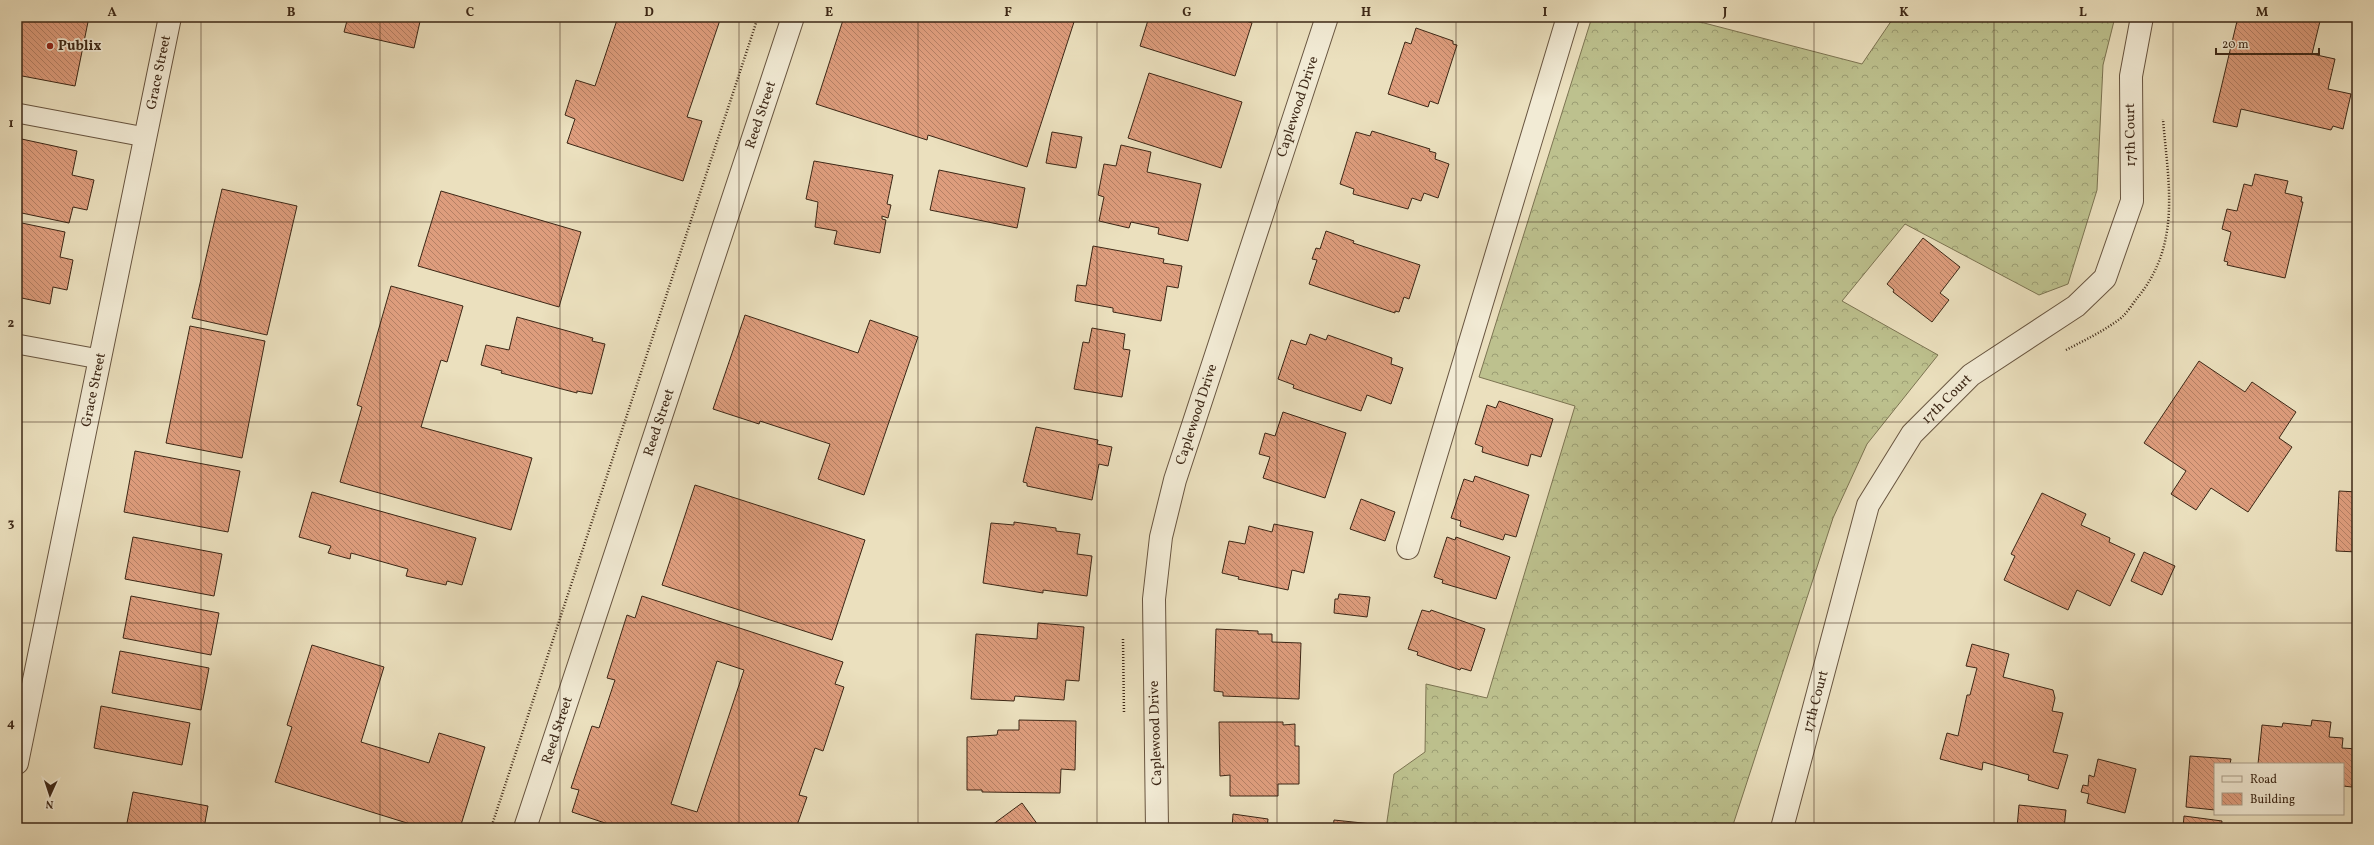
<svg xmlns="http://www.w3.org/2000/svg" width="2374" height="845" font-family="Vollkorn,serif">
<defs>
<pattern id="forest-crowns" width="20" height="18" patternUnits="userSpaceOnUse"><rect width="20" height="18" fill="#bdc18e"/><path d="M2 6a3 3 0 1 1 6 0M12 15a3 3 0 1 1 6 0" fill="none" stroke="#9b9d73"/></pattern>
<pattern id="building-back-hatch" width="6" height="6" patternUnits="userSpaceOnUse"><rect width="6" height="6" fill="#de9d7d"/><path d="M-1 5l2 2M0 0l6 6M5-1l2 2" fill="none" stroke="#b58065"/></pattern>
</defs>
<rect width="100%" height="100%" fill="#ebe0be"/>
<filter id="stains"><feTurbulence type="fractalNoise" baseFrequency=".005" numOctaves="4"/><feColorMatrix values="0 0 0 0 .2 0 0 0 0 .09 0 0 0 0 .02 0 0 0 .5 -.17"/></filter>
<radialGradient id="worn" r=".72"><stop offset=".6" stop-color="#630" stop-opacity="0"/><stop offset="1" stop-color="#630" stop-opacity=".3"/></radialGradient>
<path fill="url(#forest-crowns)" stroke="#7c7452" d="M1592,17h89l181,47 32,-47h221l-12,48 -6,125 -29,94 -29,11 -134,-71 -63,77 96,54 -71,89 -34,74 -101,310h-346l8,-54 31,-22 1,-68 61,14 88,-292 -96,-29z"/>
<path fill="url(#building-back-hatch)" stroke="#3c2716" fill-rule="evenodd" d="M17,17h72l-14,69 -58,-11z
M348,17h73l-7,31 -70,-16z
M618,17h103l-34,100 15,4 -19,60 -116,-38 8,-24 -10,-4 11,-35 19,6z
M844,17h215l15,5 -47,145 -99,-32 -1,5 -111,-36z
M1149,17h85l18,6 -17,53 -95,-30z
M2238,17h83l-9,37 23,5 -7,30 23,5 -8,35 -10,-3 -2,4 -90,-21 -4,18 -24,-5z
M1416,28l37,13v3l4,1 -19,59 -8,-3 -2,6 -40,-13 17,-52 6,2z
M1149,73l93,29 -21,66 -93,-30z
M1372,131l58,18 -1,2 7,2 -1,6 14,5 -11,34 -14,-5 -3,8 -9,-3 -4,11 -55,-15 1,-5 -14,-5 16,-52 14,4z
M1052,132l30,5 -6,31 -30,-5z
M17,138l60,13 -5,24 22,5 -7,30 -14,-3 -4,16 -52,-11z
M1121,145l30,7 -4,20 54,12 -13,57 -30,-7 1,-6 -28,-6 -2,6 -30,-7 5,-24 -6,-2 6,-31 12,2z
M814,161l79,14 -6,29 4,1 -3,13 -6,-2v3l4,1 -6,33 -46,-9 3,-13 -22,-4 3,-25 -12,-3z
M939,170l86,18 -8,40 -87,-18z
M2255,174l33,7 -3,12 17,4 -1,5h2l-18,76 -58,-13 1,-3 -4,-1 7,-29 -9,-3 5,-20 10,2 7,-27 8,2z
M222,189l75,17 -30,129 -75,-17z
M441,191l140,41 -22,75 -141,-41z
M17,222l48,10 -5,25 13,3 -6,30 -14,-3 -3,17 -33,-7z
M1326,231l28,10 -1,2 67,22 -11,34 -5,-2 -5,15 -4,-1v2l-86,-29 8,-24 -5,-1 4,-11 4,1z
M1923,238l37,29 -20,26 9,7 -17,22 -39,-30 1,-2 -7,-6z
M1093,246l71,13 -1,4 19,3 -4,22 -11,-2 -6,35 -48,-9v-4l-38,-7 2,-16 9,1z
M391,286l72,20 -16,56 -6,-2 -20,67 111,31 -21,72 -171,-48 22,-75 -5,-2z
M745,315l113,38 12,-33 48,17 -54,158 -46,-16 12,-35 -70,-23 -1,3 -46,-15z
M517,317l76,21 -1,3 13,3 -13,50 -15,-3v2l-76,-20 1,-2 -21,-6 5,-20 23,5z
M190,326l75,15 -23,117 -76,-15z
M1092,328l33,6 -2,15 7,1 -8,47 -48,-8 9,-47 6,1z
M1310,334l16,6 2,-5 64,23 -1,6 12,4 -12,36 -24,-9 -6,16 -68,-23 1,-3 -16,-6 13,-39 15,5z
M2199,361l46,31 7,-10 44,30 -17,26 13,9 -44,65 -37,-24 -15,22 -25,-16 15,-23 -42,-28z
M1499,401l54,18 -12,38 -10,-3 -3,12 -46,-14 1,-5 -8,-3 12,-39 9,3z
M1283,412l63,21 -21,65 -62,-20 7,-21 -11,-3 6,-21 10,3z
M1036,427l62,13 -1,4 15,3 -4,19 -9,-2 -7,36 -65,-14v-3l-4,-1z
M135,451l105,20 -12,61 -104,-20z
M1475,476l54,19 -13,42 -11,-3 -2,6 -43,-14 1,-5 -10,-3 13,-39 9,3z
M695,485l170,55 -33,100 -170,-55z
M2339,491l18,1v60l-21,-1z
M312,492l164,46 -14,47 -15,-4 -1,4 -40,-9 2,-7 -57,-16 -1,6 -22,-6 3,-7 -32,-9z
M2042,493l44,21 -5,11 29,13 -1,4 26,12 -25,52 -33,-16 -9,20 -64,-30 11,-24 -4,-2z
M1361,499l34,13 -10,29 -35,-12z
M1014,522l42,6v3l24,3 -3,20 15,2 -5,40 -44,-6v3l-60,-10 8,-60 23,2z
M1274,524l39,8 -9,41 -12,-3 -4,20 -50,-11 1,-2 -17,-4 7,-32 16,3 4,-18 23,6z
M133,537l89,17 -8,42 -89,-17z
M1447,537l8,3 1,-3 54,20 -14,42 -54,-16 1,-3 -9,-3z
M2144,552l31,14 -13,29 -31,-14z
M1339,594l31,3 -3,20 -33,-4 1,-14h3z
M131,596l88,17 -8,42 -88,-17z
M642,596l201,66 -8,22 9,3 -21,64 -8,-3 -16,47 8,2 -11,31h-176l-48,-16 7,-22 -8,-2 21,-62 7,2 16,-48 -8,-2 20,-63 8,3zM717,661l27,9 -47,142 -26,-8z
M1422,610l8,2 1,-2 54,19 -14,42 -10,-3 -1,2 -43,-15 1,-3 -10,-3z
M1038,623l46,4 -5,54 -13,-1 -2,20 -49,-4 -1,5 -43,-2 5,-65 61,5z
M1216,629l42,2v3h14v8l29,1 -2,56 -76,-3v-4l-9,-1z
M1972,644l37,10 -6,23 50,13 2,8 -3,13 11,2 -10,39 15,3 -10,34 -30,-9 1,-5 -46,-13 -1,8 -42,-11 7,-26 11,3 9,-41h3l7,-27 -11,-2z
M312,645l72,22 -23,75 68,21 10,-30 46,14 -25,81h-37l-148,-46 17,-55 -5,-2z
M120,651l89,17 -8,42 -89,-17z
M101,706l89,17 -8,42 -88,-17z
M1019,720l57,1 -1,49 -14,-1 -1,24 -78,-1v-2h-15v-53l30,-2 1,-5h21z
M2312,720l19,2 -2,15 14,1 -1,10 15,1 -5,38 -9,-1v-22h-85l4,-39 20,2 1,-4 28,3z
M1219,722h64v3l12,-1v22h4v38h-21v12h-48v-21l-10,1z
M2190,756l41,3 -1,5h-15v46l-29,-3z
M2098,759l38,10 -11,44 -38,-10 2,-9 -8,-2 2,-7 5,1 1,-11 5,2z
M133,792l75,14 -4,22h-78z
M1022,803l16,22 8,3h-54v-3z
M2019,805l47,5 -2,18h-47z
M1233,814l35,5 -1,9h-35z
M2184,816l38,5 -1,7h-38z
M1334,820l38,4 -1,4h-38z
M2286,825l26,3h-26z"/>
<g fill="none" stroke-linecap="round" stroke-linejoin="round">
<defs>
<path id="lane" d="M17,113l128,24
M17,344l82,15"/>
<g id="street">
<path d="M1408,548l160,-531"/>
<path id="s1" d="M17,763l153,-746"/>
<path id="s2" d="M525,828l268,-811"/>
<path id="s3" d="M1157,828l-3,-229 7,-62 14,-57 152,-463"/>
<path id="s4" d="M1782,828l86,-323 44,-71 59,-59 105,-69 29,-28 27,-77 -1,-125 11,-59"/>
</g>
</defs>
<use href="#lane" stroke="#685540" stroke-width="21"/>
<use href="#street" stroke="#685540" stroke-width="24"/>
<path stroke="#3c2716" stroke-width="2.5" stroke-dasharray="1 2" stroke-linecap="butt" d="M2066,350c19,-10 38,-19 55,-32 7,-6 12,-15 17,-21 44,-54 30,-115 25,-178
M1123,639l1,75
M491,828l267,-811"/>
<use href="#lane" stroke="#f2ebd5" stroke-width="19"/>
<use href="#street" stroke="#f2ebd5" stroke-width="22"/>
</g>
<path fill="none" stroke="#3c2716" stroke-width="1" stroke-opacity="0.55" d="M201,17v811M380,17v811M560,17v811M739,17v811M918,17v811M1097,17v811M1277,17v811M1456,17v811M1635,17v811M1814,17v811M1994,17v811M2173,17v811M17,222h2340M17,422h2340M17,623h2340"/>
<circle fill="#8f2418" stroke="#f2ebd5" stroke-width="1.5" cx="50" cy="46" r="4"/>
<g text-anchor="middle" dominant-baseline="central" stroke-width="3.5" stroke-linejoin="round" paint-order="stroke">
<g font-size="14" font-weight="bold" fill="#3c2716" stroke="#f2ebd5" text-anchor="start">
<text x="58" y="46">Publix</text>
</g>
<g font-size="14" fill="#3c2716" stroke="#f2ebd5">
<text stroke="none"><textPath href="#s1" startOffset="705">Grace Street</textPath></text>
<text stroke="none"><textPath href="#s3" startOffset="743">Caplewood Drive</textPath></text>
<text stroke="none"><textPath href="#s2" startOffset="751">Reed Street</textPath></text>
<text transform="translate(2131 135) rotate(-91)">17th Court</text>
<text stroke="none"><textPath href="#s1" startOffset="381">Grace Street</textPath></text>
<text stroke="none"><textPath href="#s4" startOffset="467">17th Court</textPath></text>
<text stroke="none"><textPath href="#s3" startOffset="419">Caplewood Drive</textPath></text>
<text stroke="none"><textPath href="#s2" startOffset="427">Reed Street</textPath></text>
<text stroke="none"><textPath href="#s4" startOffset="131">17th Court</textPath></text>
<text stroke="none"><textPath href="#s2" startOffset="103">Reed Street</textPath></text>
<text transform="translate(1156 733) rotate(-92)">Caplewood Drive</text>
</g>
</g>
<rect width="2374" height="845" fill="none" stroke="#ebe0be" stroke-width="44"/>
<rect x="2214" y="763" width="130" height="52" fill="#f2ebd5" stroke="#a99d89"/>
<rect x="2222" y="776" width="20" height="6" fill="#f2ebd5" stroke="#a99d89"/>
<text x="2250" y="783" font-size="12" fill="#3c2716">Road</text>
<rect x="2222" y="793" width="20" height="12" fill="url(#building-back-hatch)" stroke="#a99d89"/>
<text x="2250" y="803" font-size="12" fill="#3c2716">Building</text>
<g transform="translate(50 795) rotate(183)" stroke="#f2ebd5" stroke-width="3" paint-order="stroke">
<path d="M0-3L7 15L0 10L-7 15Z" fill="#3c2716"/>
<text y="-6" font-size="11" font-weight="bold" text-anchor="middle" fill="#3c2716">N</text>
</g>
<path d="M2216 48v6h103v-6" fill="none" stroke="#3c2716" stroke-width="2"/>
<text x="2222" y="48" font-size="12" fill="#3c2716" stroke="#f2ebd5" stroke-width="3" paint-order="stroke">20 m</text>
<rect x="22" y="22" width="2330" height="801" fill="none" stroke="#3c2716" stroke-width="1.5"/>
<g font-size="13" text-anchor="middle" font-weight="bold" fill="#3c2716">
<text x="112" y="16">A</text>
<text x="291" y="16">B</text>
<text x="470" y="16">C</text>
<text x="649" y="16">D</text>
<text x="829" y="16">E</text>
<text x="1008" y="16">F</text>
<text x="1187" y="16">G</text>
<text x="1366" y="16">H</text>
<text x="1545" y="16">I</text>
<text x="1725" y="16">J</text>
<text x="1904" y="16">K</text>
<text x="2083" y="16">L</text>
<text x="2262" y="16">M</text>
<text x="11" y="127">1</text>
<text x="11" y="327">2</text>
<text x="11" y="527">3</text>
<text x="11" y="727">4</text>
</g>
<rect width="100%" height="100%" filter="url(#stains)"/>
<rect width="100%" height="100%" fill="url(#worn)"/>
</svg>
